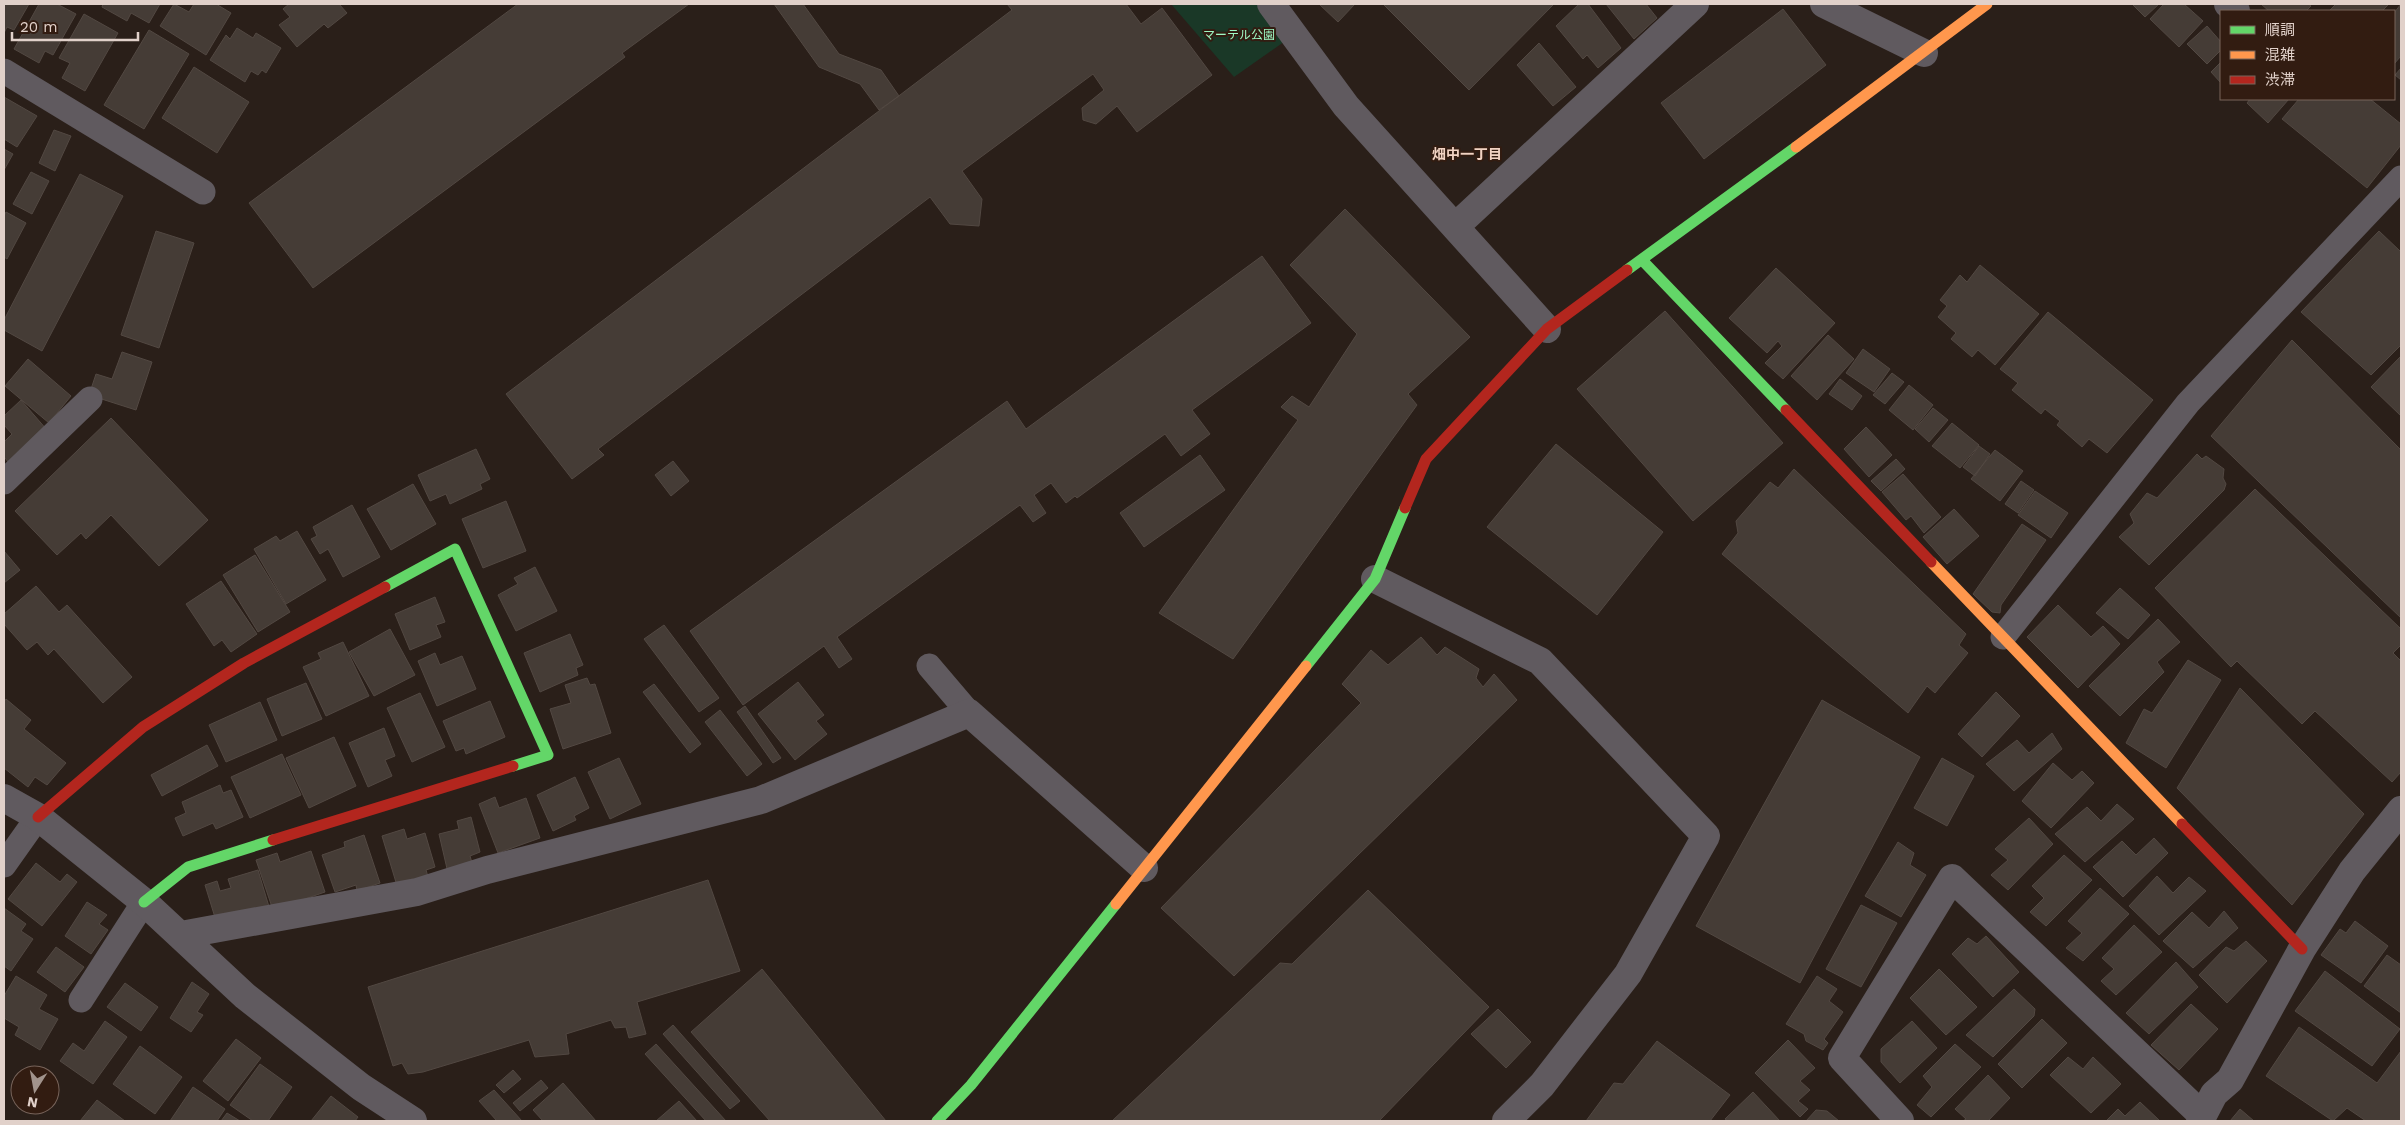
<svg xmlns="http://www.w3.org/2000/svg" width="2405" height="1125" font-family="'Work Sans','Noto Sans JP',sans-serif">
<rect width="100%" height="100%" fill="#2a1f19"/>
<path fill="#1a3827" d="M1171,4h91l26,35 -54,38z"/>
<path fill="#453c36" stroke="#524842" d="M4,4h25l-15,26 -7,-3 -3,6z
M39,4h18l19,10 -23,41 -8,-4 -6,12 -25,-14z
M103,4h57l-11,19 -18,-10 -4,8 -25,-14z
M174,4l15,8 5,-8h22l15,9 -25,42 -46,-29z
M289,4h50l8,9 -19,15 -4,-4 -27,23 -18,-22 11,-8 -7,-8z
M518,4h171l-67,49 3,4 -312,231 -64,-85z
M774,4h29l36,50 42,16 18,26 -20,14 -19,-26 -41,-17z
M1007,4h119l15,20 21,-16 50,67 -75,57 -20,-26 -21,18 -13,-4 -1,-12 22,-18 -11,-16 -131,97 20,28 -3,27 -29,-2 -20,-27 -332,252 6,6 -32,24 -66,-85 506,-384z
M1319,4h36l-17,18z
M1383,4h171l-85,86z
M1579,4h9l33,44 -23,20 -11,-13 -4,4 -27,-33z
M1606,4h40l11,14 -23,21z
M2132,4h27l-14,13z
M2164,4h20l19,17 -24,26 -29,-28z
M2261,4h47l3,2 -5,5h-37z
M2336,4h53l-7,7h-53z
M2401,4v52l-7,8v-51z
M1783,9l43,56 -122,94 -43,-56z
M84,14l34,19 -33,58 -23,-13 8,-15 -11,-5z
M2207,26l14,16v8l-14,14 -20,-20z
M237,28l16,10 3,-5 25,15 -15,25 -4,-3 -4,5 -7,-4 -6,11 -35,-22 16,-25 4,4z
M149,30l40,24 -45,75 -40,-24z
M1539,43l37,44 -23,19 -36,-41z
M2221,62v21l-10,-11z
M194,67l55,35 -32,51 -55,-35z
M2401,68v12l-6,-5z
M4,97l33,19 -20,31 -13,-8z
M2250,99h39l-21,24 -21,-20z
M2299,99h71l31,25v21l-34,43 -85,-69z
M54,130l17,6 -16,35 -16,-8z
M4,149l9,5 -9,16z
M31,172l18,9 -17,33 -19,-10z
M80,174l43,22 -81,155 -38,-21v-10z
M1345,209l125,128 -62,57 9,11 -184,254 -74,-46 139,-193 -17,-13 11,-11 17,11 48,-73 -67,-69z
M6,212l20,11 -19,36 -3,-2v-41z
M156,231l38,12 -35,105 -38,-13z
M2379,231l22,21v93l-30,30 -70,-63z
M1262,256l49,67 -119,87 18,24 -29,22 -16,-22 -88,64 -2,-2 -9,7 -15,-20 -17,12 12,18 -13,9 -13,-17 -183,132 15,22 -13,9 -15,-22 -81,59 -53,-74 317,-230 19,28z
M1980,265l59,49 -44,51 -17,-15 -6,7 -21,-18 5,-6 -18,-16 9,-11 -7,-6 20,-25 7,7z
M1776,268l59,55 -52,56 -18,-16 17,-17 -4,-5 -11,12 -38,-35z
M1665,311l118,132 -90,78 -116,-132z
M2048,312l105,88 -46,53 -18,-14 -7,8 -25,-22 3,-4 -15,-12 -4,5 -29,-24 6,-7 -18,-14z
M1828,335l26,24 -37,41 -26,-24z
M2292,340l109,110v168l-190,-182z
M1863,349l27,20 -16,23 -28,-19z
M122,352l30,10 -16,48 -47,-15 7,-21 16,5z
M2401,356v60l-30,-29z
M28,359l43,37 -22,27 -44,-37z
M1892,373l12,9 -19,22 -12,-9z
M1840,379l22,17 -10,14 -23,-16z
M1909,385l24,20 -20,25 -24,-20z
M21,400l26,30 -37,34 -6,-7v-15l8,-8 -8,-9v-9z
M1933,408l15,12 -19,22 -14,-13z
M111,418l97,102 -49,46 -48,-51 -25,24 -5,-6 -24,22 -42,-44z
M1952,423l27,22 -19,23 -28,-22z
M1866,427l26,28 -23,22 -25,-28z
M1556,444l107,88 -66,83 -110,-88z
M1979,446l11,8 -15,22 -12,-9z
M476,449l14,30 -10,5 2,5 -32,15 -4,-10 -16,7 -12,-26z
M1995,450l28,21 -23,30 -29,-22z
M2197,454l5,5 4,-3 18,13 -1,9 3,6 -2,6 -75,75 -30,-28 15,-14 -4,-9 17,-21 10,5z
M1200,455l25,35 -81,57 -24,-34z
M1896,459l9,10 -24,22 -10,-10z
M673,461l16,20 -18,15 -16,-21z
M1794,469l172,165 -7,11 9,8 -33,40 -8,-7 -19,27 -186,-159 16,-21 -2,-12 34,-39 8,6z
M1903,474l38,43 -17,16 -13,-17 -5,4 -24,-28z
M2021,481l13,9 -16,23 -13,-9z
M413,484l23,40 -45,26 -24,-41z
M2255,489l146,140v16l-8,8 8,8v111l-9,10 -77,-71 -13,13 -65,-63 -6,6 -76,-79z
M2035,491l33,22 -17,25 -33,-23z
M506,501l20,50 -43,17 -21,-49z
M352,505l28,52 -37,20 -15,-28 -8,5 -9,-15 6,-3 -4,-9z
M1954,509l25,27 -32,28 -24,-27z
M2022,524l24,16 -45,65 -1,8 -8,-1 -19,-18z
M297,531l29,49 -40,24 -32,-55 22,-13 4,5z
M4,551l16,19 -16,13z
M255,555l35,57 -32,20 -35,-57z
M535,567l22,44 -41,20 -18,-36 20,-11 -4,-6z
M221,581l36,53 -26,18 -9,-12 -8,6 -28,-42z
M36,586l23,26 8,-7 65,72 -29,26 -49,-54 -6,6 -11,-13 -10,8 -23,-26v-10z
M2120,588l30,27 -22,24 -32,-26z
M435,597l10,25 -9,3 5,12 -31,13 -15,-36z
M2058,605l33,32 12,-11 17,18 -42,44 -51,-51z
M2158,619l22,23 -23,20 7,10 -44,44 -31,-30z
M664,625l55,73 -20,14 -55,-73z
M390,629l25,46 -41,21 -25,-44z
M570,634l13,31 -7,3 2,7 -38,17 -16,-39z
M1421,637l16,18 8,-8 34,22 -3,9 7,9 11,-13 23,26 -283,276 -73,-68 200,-205 -19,-19 29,-34 17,15z
M343,642l26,54 -43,20 -23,-49 18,-8 -3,-6z
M435,653l5,12 22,-9 14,33 -39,17 -19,-45z
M2188,660l33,20 -55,88 -40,-25 18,-34 8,4z
M587,678l3,7 5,-1 16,49 -48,16 -13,-40 21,-6 -6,-18z
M798,682l26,33 -8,6 11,13 -32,26 -37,-46z
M306,683l16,36 -40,17 -15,-37z
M654,684l47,60 -11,9 -47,-61z
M2240,688l124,126 -72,91 -115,-117z
M1996,692l24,24 -38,41 -24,-23z
M420,693l25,54 -33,15 -25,-54z
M6,699l25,21 -7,9 42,34 -19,22 -12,-8 -7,10 -24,-19v-66z
M1822,700l98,57 -120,226 -104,-57z
M490,701l15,36 -39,17 -2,-6 -8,3 -13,-30z
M260,702l17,38 -51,22 -17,-37z
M745,706l36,52 -8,5 -36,-51z
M720,710l42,54 -15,12 -42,-54z
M384,728l11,28 -10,4 7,16 -24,11 -19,-44z
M2052,733l10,16 -48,42 -28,-27 31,-24 12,13z
M334,737l22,49 -47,22 -23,-50z
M207,745l11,21 -56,30 -11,-21z
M282,754l19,41 -51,23 -19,-41z
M619,758l22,46 -31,15 -22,-47z
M1942,758l32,18 -27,50 -33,-18z
M2053,763l19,17 10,-9 12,12 -43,45 -29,-27z
M575,777l14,31 -15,8 2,4 -23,11 -16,-36z
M220,785l3,8 8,-3 12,27 -27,12 -3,-6 -30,13 -8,-18 11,-5 -4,-11z
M495,797l4,11 27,-10 14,40 -42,15 -19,-49z
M2117,804l17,15 -49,43 -30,-28 32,-27 14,14z
M471,817l9,35 -10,4 3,10 -25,7 -9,-39 20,-5 -2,-8z
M2029,818l24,26 -45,46 -17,-15 17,-15 -13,-11z
M404,829l3,10 18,-6 10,34 -9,3 3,10 -31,9 -16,-53z
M364,835l16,48 -23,8 -1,-6 -21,7 -13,-37 23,-8 -1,-5z
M2154,838l14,15 -45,44 -30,-30 29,-26 14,14z
M1898,842l16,11 -4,12 16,10 -25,42 -36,-21z
M311,851l14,41 -52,18 -17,-50 21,-7 3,9z
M2064,855l28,25 -46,46 -16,-14 14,-14 -12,-12z
M36,863l24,19 7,-8 10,8 -35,44 -34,-27z
M258,870l12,40 -53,14 -12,-39 12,-4 3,10 11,-3 -3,-9z
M2157,876l16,17 16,-16 17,14 -47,44 -30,-29z
M708,880l32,91 -103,31 9,32 -17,4 -3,-11 -11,1 -4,-8 -45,14 3,20 -34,3 -6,-17 -106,32 -15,2 -6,-11 -9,3 -25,-79z
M2100,888l29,26 -46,47 -17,-13 16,-15 -14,-12z
M1368,890l121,117 -110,114h-267l168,-158 12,1z
M87,902l20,13 -8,9 9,6 -17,24 -26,-18z
M1861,905l36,18 -36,64 -35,-18z
M4,908l22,16 -5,7 12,8 -22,32 -7,-5z
M2224,911l14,17 -45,40 -30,-27 29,-29 17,16z
M2355,921l33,25 -27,37 -40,-28 19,-26 6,4z
M2134,925l28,27 -46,43 -15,-14 13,-12 -12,-11z
M1986,936l33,36 -26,25 -41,-43 16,-16 9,6z
M2246,941l21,20 -40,42 -28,-28 27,-28 8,4z
M56,947l28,20 -19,25 -28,-20z
M2387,955l14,10v48l-37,-27z
M2176,962l22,25 -49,47 -23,-21z
M762,969l124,152h-116l-79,-89z
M1939,969l38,38 -31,28 -36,-37z
M2325,971l75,58 -28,37 -77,-55z
M16,976l31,19 -8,14 19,10 -18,31 -25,-15 4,-8 -15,-9v-22z
M1817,976l20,13 -8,12 14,11 -19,27 4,4 -5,7 -17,-9 -2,-7 -18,-10z
M192,982l17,12 -12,18 6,3 -12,17 -21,-14z
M125,983l33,24 -17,24 -34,-24z
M2014,989l21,20 -1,7 -41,41 -27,-22z
M2191,1004l27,25 -39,41 -28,-25z
M1498,1009l33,33 -25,26 -35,-34z
M2042,1019l25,24 -45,45 -24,-24z
M105,1021l22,16 -34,47 -33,-23 13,-18 11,8z
M1912,1021l25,27 -37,35 -19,-21v-13z
M673,1025l67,76 -10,8 -67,-75z
M2299,1027l78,56 24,-32v70h-35l-19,-13 -14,13 -67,-45z
M236,1039l25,19 -33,43 -25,-20z
M1788,1040l27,28 -15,13 10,9 -12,11 10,8 -8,8 -45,-44z
M1657,1041l73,54 -20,26h-124l28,-38 9,1z
M656,1044l70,77h-20l-61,-67z
M1955,1044l26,23 -50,50 -14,-12 15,-18 -9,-11z
M140,1046l42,31 -27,37 -42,-30z
M2068,1057l15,12 10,-12 28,27 -30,29 -41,-38z
M260,1064l32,23 -24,34h-15l-23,-16z
M513,1070l8,9 -17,14 -8,-8z
M1988,1075l22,23 -22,23h-25l3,-2 -11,-10z
M541,1080l7,8 -28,23 -7,-8z
M563,1083l33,38h-53l-10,-11z
M193,1087l32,22 -8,12h-47z
M494,1090l28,31h-25l-18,-20z
M1753,1092l27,29h-52l-3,-2z
M331,1096l27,21 -3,4h-44z
M97,1100l28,21h-45z
M679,1101l18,20h-41z
M2140,1102l20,19h-54l12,-12 7,7z
M2240,1109l14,12h-24z
M1816,1110l11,1 12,10h-33z
M227,1113l13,8h-19z"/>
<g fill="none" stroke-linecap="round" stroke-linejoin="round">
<path stroke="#605a5f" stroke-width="25" d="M4,71l199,121
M4,482l86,-83
M2003,637l185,-234 213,-225
M929,666l40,47
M4,865l34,-48
M81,1000l63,-98"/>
<path stroke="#605a5f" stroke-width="28" d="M1271,4l75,102 201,223
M1824,4l100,49
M2228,4l8,7
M1456,226l239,-222
M1375,579l165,82 166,175 -78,138 -86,111 -36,36
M4,798l34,19 106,85 101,94 116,91 52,34
M181,935l236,-43 70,-22 274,-70 208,-87 175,155
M1900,1121l-58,-63 110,-180 251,238
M2200,1121l14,-27 16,-14 72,-131 50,-78 49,-61"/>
<path stroke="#63d668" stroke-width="11" d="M1642,260l144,150
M1627,270l169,-123
M385,587l70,-38 93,206 -35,11
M1306,666l69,-87 30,-71
M144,902l44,-35 85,-27
M937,1121l34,-36 145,-181"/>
<path stroke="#ff974d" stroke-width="11" d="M1796,147l191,-143
M1931,562l251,262
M1116,904l190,-238"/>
<path stroke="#b3261e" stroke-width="11" d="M1786,410l145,152
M1405,508l21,-49 121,-130 80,-59
M38,817l105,-90 101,-64 141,-76
M2182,824l120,125
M273,840l240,-74"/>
</g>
<g text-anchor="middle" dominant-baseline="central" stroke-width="4" stroke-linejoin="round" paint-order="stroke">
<g font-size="12" fill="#9ef8c4" stroke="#321c11">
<text x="1239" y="35">マーテル公園</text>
</g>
<g font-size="14" font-weight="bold" fill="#f1d3c3" stroke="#321c11">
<text x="1467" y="154">畑中一丁目</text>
</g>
</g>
<rect width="2405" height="1125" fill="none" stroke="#e1d1ca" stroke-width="10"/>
<rect x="2220" y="10" width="175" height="90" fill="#321c11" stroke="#78645b"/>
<rect x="2230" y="26" width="25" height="8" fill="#63d668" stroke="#78645b"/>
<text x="2265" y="35" font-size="15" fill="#e1d1ca">順調</text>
<rect x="2230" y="51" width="25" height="8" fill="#ff974d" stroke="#78645b"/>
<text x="2265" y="60" font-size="15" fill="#e1d1ca">混雑</text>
<rect x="2230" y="76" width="25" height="8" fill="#b3261e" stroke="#78645b"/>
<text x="2265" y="85" font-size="15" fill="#e1d1ca">渋滞</text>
<g transform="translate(35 1090) rotate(191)"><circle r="24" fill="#321c11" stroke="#78645b"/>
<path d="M0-4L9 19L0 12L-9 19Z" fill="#a1938c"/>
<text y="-8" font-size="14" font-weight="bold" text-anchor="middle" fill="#e1d1ca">N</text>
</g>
<path d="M12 32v8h126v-8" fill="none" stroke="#e1d1ca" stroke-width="2.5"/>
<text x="20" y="32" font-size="15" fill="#e1d1ca" stroke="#321c11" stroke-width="4" paint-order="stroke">20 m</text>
</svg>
